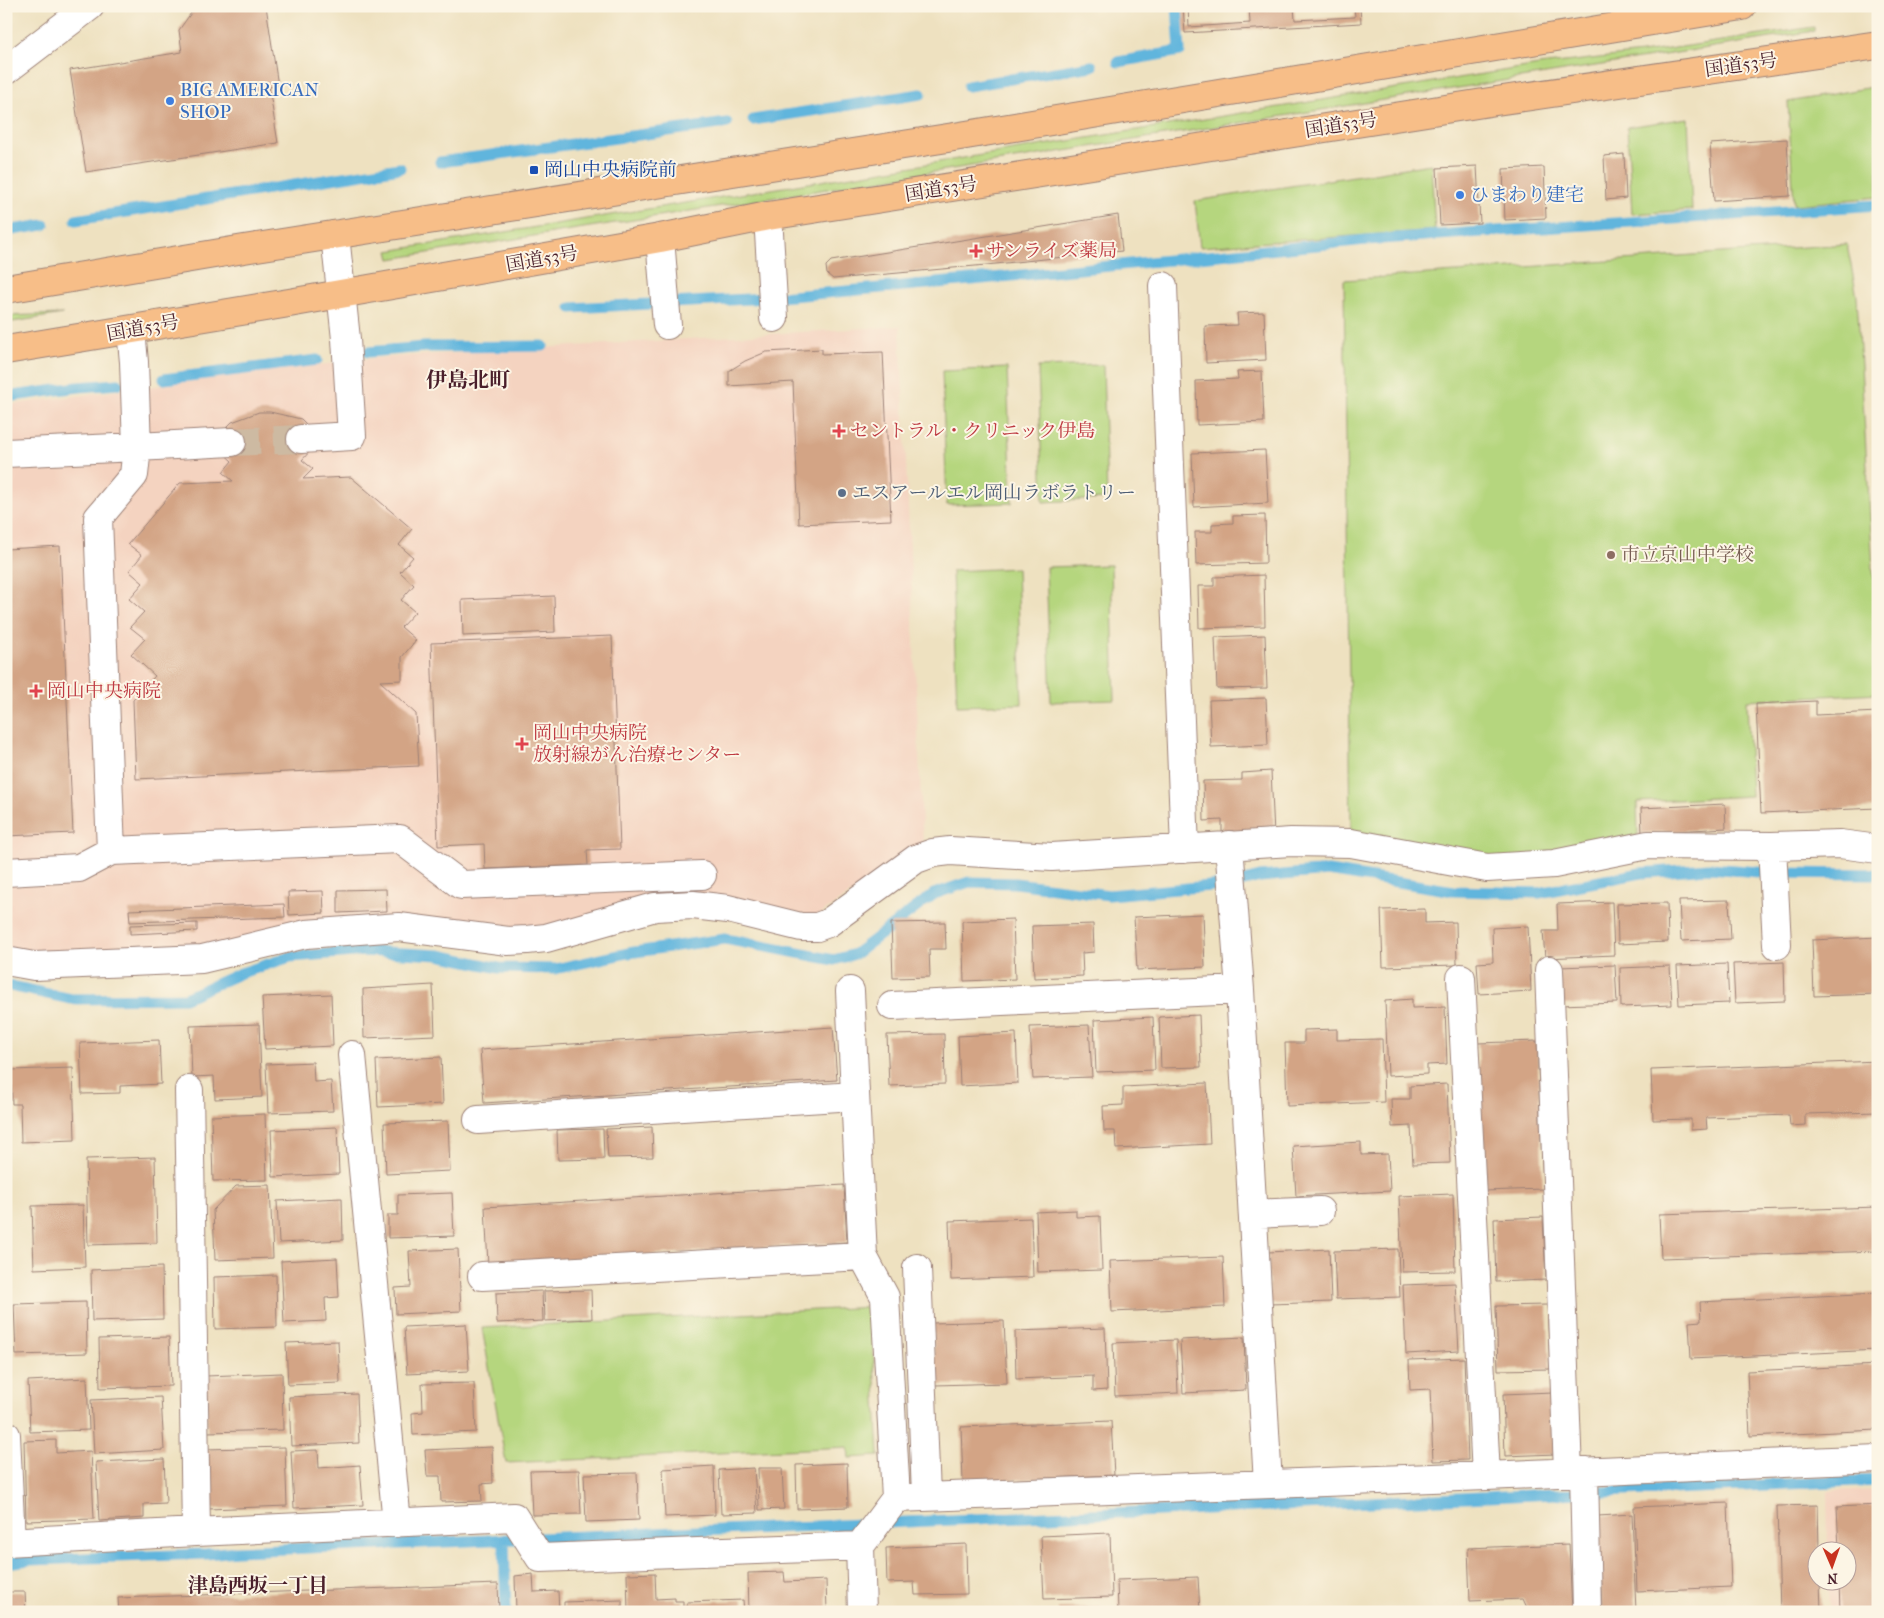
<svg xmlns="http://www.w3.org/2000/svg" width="1884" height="1618" font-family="'IM FELL French Canon','Noto Serif JP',serif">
<rect width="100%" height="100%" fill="#fcf5e5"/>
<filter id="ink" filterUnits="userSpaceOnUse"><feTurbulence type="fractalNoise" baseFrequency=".02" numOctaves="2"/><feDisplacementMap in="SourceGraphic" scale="10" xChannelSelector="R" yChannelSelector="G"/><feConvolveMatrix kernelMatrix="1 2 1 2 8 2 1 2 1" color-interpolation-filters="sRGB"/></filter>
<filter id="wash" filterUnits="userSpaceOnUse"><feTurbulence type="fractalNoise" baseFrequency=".0096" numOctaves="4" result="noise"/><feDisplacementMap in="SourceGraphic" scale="20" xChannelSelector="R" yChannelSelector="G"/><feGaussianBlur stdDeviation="1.12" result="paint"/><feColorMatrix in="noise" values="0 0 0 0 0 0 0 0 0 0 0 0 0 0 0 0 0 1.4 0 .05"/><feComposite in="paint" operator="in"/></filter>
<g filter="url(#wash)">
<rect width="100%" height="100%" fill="#eee1c0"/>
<path fill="#f4d3c0" d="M900,326l23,519 -106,71 -32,-4 -251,17 -334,19 -194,6v-549l368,-47z
M1878,1489v123h-48l-1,-31 17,-1v-30h-18l-1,-59z"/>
<path fill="#b5d67e" stroke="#807a54" d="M1814,27v4l-1424,228 -2,-8 1151,-186 103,-12z
M1878,86v111l-84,8 -6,-103z
M1688,118l4,92 -60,4 -5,-87z
M1431,164l4,66 -235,17 -5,-46z
M1847,244l10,53 21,358v38l-131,7 4,96 -114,6 1,33 -86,20 -65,5 -136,-26 -7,-554z
M63,314l-57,9v-7z
M1103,365l4,134 -64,3 -5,-135z
M1007,368l5,135 -65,2 -5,-134z
M1111,565l4,135 -64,2 -5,-135z
M1017,568l5,136 -65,2 -5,-135z
M871,1307l8,149 -30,2 -1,-11 -342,16 -24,-135z"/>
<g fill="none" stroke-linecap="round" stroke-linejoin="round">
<path stroke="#60b5dd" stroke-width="11" d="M1118,62l62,-11 -3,-45
M968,86l124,-20
M753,120l168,-26
M440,162l287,-39
M76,220l324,-52
M6,231l38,-6
M571,308l198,-10 213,-19 384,-39 512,-35
M368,352l56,-5 119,-1
M164,379l153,-19
M6,397l72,-10 40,-3
M6,985l65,14 114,-1 56,-25 49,-16 75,-6 74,4 60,13 56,1 73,-16 97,-14 109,21 21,-6 79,-60 35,-12 46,1 94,12 124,-11 27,-7 68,-6 126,20 85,2 102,-20 69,-5 60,5 108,1
M504,1540l2,72
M6,1563l23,-3 177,-6 31,-3 1641,-71"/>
</g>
<g id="blocks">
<path fill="#d3a485" d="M196,6h70l12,80 -9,1 9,56 -192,29 -16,-102 112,-18 -3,-22z
M1183,6h5l1,21 61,-4 -1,-17h45l1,14 60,-3 -1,-11h6l1,17 -176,10z
M1787,139l3,57 -76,5 -4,-57z
M1624,154l2,44 -20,2 -2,-44z
M1477,166l3,57 -40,2 -3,-57z
M1544,167l2,51 -41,2 -2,-51z
M1118,215l4,36 -136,14 -153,14 -6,-5 -1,-8 5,-5z
M1264,312l2,48 -60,3 -1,-37 33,-1 -1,-12z
M822,349v5l61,-2 8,168 -92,4 -6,-142 -64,4v-15l16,-10 21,-9z
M1262,371l2,51 -67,3 -1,-44 42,-2 -1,-7z
M259,412h11l31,7 10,10 1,20 -10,11 11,9 -10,10 48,-2 61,52 -13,16 14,12 -13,15 14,13 -13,15 14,12 -14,15 15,13 -14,17v23l-22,1 36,33 3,52 -283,13 -3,-79 22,-24 -24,-22 14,-15 -15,-12 14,-15 -15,-13 14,-16 -14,-12 13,-16 -14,-11 52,-61 53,-2 -10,-9 9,-11 -10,-9v-20l10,-10z
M1265,450l3,53 -74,4 -2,-54z
M1265,515l1,48 -70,2 -1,-33h17v-8l21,-1v-7z
M60,546l13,287 -67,3v-287z
M1264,575l1,51 -66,2 -1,-42h16v-9z
M554,596l1,36 -92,4 -1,-36z
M1265,635l2,53 -50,1 -2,-52z
M612,636l8,213 -33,1 1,15 -103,4 -1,-25 -46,2 -7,-203z
M1266,698l2,47 -57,2 -2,-47z
M1816,701v14l62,-3v96l-117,5 -5,-109z
M1271,771l3,63 -52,2v-16l-18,1 -1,-40 39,-1v-7z
M1725,804l1,24 -84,5 -1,-25z
M386,889l1,22 -49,2v-23z
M323,891l1,22 -35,2 -1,-23z
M1729,900l2,39 -50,2 -2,-40z
M1612,902l2,53 -69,3 -2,-27h15l-1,-27z
M1667,903l1,39 -50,2 -1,-40z
M284,904l1,13 -155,5 -1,-12z
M1425,909v14l31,-1 1,43 -74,2 -2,-57z
M1203,914l2,53 -68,3 -3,-53z
M1013,919l2,60 -51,2 -2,-60z
M945,922l1,27h-17l1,28 -37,1 -2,-55z
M197,923v8l-67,3v-9z
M1093,924l1,28 -12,1 1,23 -49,2 -2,-52z
M1528,926l3,65 -52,3 -2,-31 16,-1 -1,-34z
M1878,937v57l-64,2 -2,-56z
M1784,962l1,39 -50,2 -2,-39z
M1727,964l2,39 -50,2 -2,-39z
M1615,965l2,38 -57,2 -1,-38z
M1670,966l2,39 -51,2 -1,-39z
M433,985l2,50 -71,3 -1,-49z
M331,994l2,52 -68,3 -3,-52z
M1412,999v9l33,-1 2,57 -20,1v9l-39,2 -3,-75z
M1199,1015l2,52 -40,1 -2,-51z
M1153,1017l2,53 -59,2 -2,-52z
M259,1024l3,73 -47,2 -1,-23 -22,1 -2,-51z
M1089,1025l3,52 -59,2 -3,-52z
M833,1027l4,53 -353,23 -4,-53z
M1337,1029v11l45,-1 2,63 -97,4 -2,-63h19v-13z
M1016,1033l2,50 -58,3 -2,-50z
M944,1034l1,50 -56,2 -2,-51z
M159,1040l2,44 -41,2v7l-38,1 -2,-51z
M1537,1041l6,148 -59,2 -6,-148z
M441,1057l2,47 -65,3 -2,-47z
M1878,1061v51l-73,2v11l-15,1 -1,-11 -83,3 1,11 -16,1v-11l-38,1 -2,-50z
M313,1062l1,20 17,-1 2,30 -65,2 -2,-49z
M73,1068l2,72 -54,2 -1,-38h-8l-1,-34z
M1207,1083l3,61 -94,5 -1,-18h-11l-1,-25 20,-1v-18z
M1447,1084l3,79 -37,1 -2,-38 -19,1 -1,-28h19v-13z
M265,1114l2,66 -54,1 -2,-65z
M448,1121l2,50 -64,3 -2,-51z
M337,1127l2,47 -66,3 -2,-47z
M652,1127l1,30 -45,1 -2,-29z
M603,1129l1,30 -46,1 -1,-30z
M1361,1142v13l27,-1 2,37 -94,5 -3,-50z
M155,1157l2,86 -69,2 -2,-86z
M270,1185l3,73 -58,2 -2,-50 23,-24z
M844,1185l3,57 -359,23 -3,-58z
M452,1193l2,43 -66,2v-23h10v-20z
M1453,1194l2,77 -53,1 -3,-76z
M342,1198l1,42 -64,3 -2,-42z
M83,1205l2,62 -51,2 -2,-63z
M1878,1207v44l-217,7 -2,-44z
M1076,1210v7l24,-1 2,54 -64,2 -2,-60z
M1543,1217l3,63 -50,2 -2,-63z
M1031,1218l2,59 -82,3 -2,-59z
M458,1249l3,62 -65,3 -1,-26 16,-1 -2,-36z
M1329,1249l2,53 -61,2 -2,-52z
M1398,1249l2,48 -64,2 -2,-48z
M1223,1257l2,50 -113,5 -2,-51z
M337,1258l2,39 -14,1 1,23 -42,2 -3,-62z
M162,1267l1,52 -71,2 -1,-51z
M276,1275l1,52 -62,2 -1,-52z
M1455,1283l4,68 -53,3 -3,-69z
M591,1290l1,29 -47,2 -1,-30z
M542,1291l1,30 -46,2 -1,-30z
M1878,1293v57l-187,9 -2,-37 12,-1 -1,-19z
M86,1302l1,51 -71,2 -2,-51z
M1547,1305l3,64 -52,1 -2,-64z
M1004,1321l3,62 -72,2 -2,-62z
M466,1324l3,47 -62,3 -3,-47z
M1105,1328l2,62 -14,1v-15l-77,3 -1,-48z
M169,1337l2,49 -71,2 -1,-49z
M1244,1337l2,53 -63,3 -3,-53z
M1176,1340l2,53 -63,3 -2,-53z
M338,1341l2,42 -52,2 -2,-42z
M1464,1358l4,102 -35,1 -3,-72 -20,1 -1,-30z
M1878,1365v65l-128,6 -3,-65z
M282,1373l1,57 -76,2 -1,-56z
M87,1378l2,52 -59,2 -2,-51z
M474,1383l2,49 -63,3 -1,-22 11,-1 -1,-28z
M1553,1392l3,62 -51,2 -2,-62z
M357,1394l2,49 -68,3 -2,-49z
M161,1397l3,53 -70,4 -3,-54z
M1111,1421l3,54 -151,7 -2,-55z
M56,1440v13l35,-2 3,68 -68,2 -2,-80z
M285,1447l2,59 -79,3 -2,-60z
M492,1447l1,36 -12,1 1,17 -41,1 -1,-26h-13l-2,-26z
M318,1450l1,18 41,-3 3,40 -69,3 -3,-57z
M164,1459l2,44 -22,1v14l-45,3 -3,-59z
M847,1463l1,44 -51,2 -1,-44z
M714,1466l1,49 -50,2 -2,-48z
M754,1468l3,45 -36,1 -2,-44z
M758,1468h24l2,41 -25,1z
M579,1470l2,44 -49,1 -2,-44z
M637,1473l2,47 -53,2 -2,-48z
M1728,1503l3,84 -94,4 -3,-84z
M1818,1505l1,45h-3v30h4l1,32h-41l-3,-106z
M1878,1505v107h-38l-1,-32h7v-30h-7l-2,-43z
M1632,1514l4,98h-34l-4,-96z
M1110,1533l2,64 -68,2 -3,-63z
M966,1544l1,50 -52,1 -1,-13 -27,1 -1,-35z
M1569,1544l3,68h-43l-6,-13 -53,2 -2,-53z
M784,1572l1,10 41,-2 1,32h-78l-1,-39z
M655,1573l1,26 19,-1v3h8v11h-55l-1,-38z
M533,1574l1,18 24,-1 1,21h-43l-1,-36z
M1198,1577l2,35h-82l-1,-32z
M498,1584l1,28h-380l-1,-14z
M6,1592h19l1,20h-20z
M622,1600v12h-58v-10z
M743,1600l1,12h-56l-1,-10z
M1101,1607v5h-43v-4z"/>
</g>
</g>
<g filter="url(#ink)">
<use href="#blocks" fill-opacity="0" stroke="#9c8076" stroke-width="1"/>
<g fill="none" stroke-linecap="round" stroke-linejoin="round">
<path stroke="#cdbaa2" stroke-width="28" stroke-dasharray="28 14" stroke-linecap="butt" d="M232,442l69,-3"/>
<defs>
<path id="minor" d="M6,70l84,-64
M768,216l6,102
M660,238l7,87
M1163,286l22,563
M131,330l3,32 3,85 95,-5
M301,439l51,-3 -6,-97 -11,-104
M6,453l131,-6 -3,28 -36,43 13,333 289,-12 61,46 241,-10
M1229,845l11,145 28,494
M1772,846l5,99
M6,872l73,-4 32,-17
M6,961l28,5 168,-7 104,-25 93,-7 109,14 19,-1 19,-2 109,-31 38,-2 35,4 73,18h16l11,-4 88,-64 17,-6 17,-2 102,6 239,-15 60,1 136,25 67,-4 94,-19 124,1 68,-2 38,5
M1549,970l19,502
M1461,978l25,498
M850,991l13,265
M892,1006l348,-16
M352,1055l45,468
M189,1090l7,442
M478,1120l377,-24
M1253,1214l67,-3
M917,1268l9,227
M482,1276l381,-20 22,41 11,201
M6,1435l5,107
M1584,1471l3,141
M6,1542l190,-10 318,-15 26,41 320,-12 2,66
M860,1546l36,-48 590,-22 392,-17"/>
<path id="highway" d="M6,289l238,-40 710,-112 788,-131
M6,350l283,-47 371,-65 108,-22 728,-115 382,-56"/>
</defs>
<use href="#minor" stroke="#9c8076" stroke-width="30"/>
<use href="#highway" stroke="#9c8076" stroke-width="30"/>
<use href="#minor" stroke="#fff" stroke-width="28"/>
<use href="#highway" stroke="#f7be88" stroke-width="28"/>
</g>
</g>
<g fill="#3f7fe0" stroke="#fcf5e5" stroke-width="2">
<circle cx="170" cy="101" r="5"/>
<circle cx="1460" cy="195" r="5"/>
</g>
<rect fill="#1a4fb4" stroke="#fcf5e5" stroke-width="2" x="529" y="165" width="10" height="10" rx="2.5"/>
<g fill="#e0444e" stroke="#fcf5e5" stroke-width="2">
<path d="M973.5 243.5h5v5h5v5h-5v5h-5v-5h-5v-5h5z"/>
<path d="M836.5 423.5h5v5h5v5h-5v5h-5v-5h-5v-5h5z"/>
<path d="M33.5 683.5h5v5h5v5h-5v5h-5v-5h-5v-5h5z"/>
<path d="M519.5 736.5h5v5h5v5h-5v5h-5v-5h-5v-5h5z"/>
</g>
<circle fill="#5c6f8a" stroke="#fcf5e5" stroke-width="2" cx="842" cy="493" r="5"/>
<circle fill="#8d6e63" stroke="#fcf5e5" stroke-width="2" cx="1611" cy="555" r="5"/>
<g text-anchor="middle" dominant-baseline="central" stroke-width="4" stroke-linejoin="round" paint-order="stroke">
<g font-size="19" fill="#4a1f2b" stroke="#fcf5e5">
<text transform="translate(1741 65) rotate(-8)">国道53号</text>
<text transform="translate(1341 125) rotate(-9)">国道53号</text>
<text transform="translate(941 189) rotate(-9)">国道53号</text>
<text transform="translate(542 259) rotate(-10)">国道53号</text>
<text transform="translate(143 328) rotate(-10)">国道53号</text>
</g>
<g font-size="19" fill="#366cbe" stroke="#fcf5e5" text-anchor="start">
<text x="180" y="90">BIG AMERICAN<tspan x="180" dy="22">SHOP</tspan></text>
<text x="1470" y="195">ひまわり建宅</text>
</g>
<g font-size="19" fill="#164399" stroke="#fcf5e5" text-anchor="start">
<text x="544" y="170">岡山中央病院前</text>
</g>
<g font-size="19" fill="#be3a42" stroke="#fcf5e5" text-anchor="start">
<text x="986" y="251">サンライズ薬局</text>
<text x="850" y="431">セントラル・クリニック伊島</text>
<text x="47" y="691">岡山中央病院</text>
<text x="533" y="733">岡山中央病院<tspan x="533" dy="22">放射線がん治療センター</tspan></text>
</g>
<g font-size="19" fill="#4e5e75" stroke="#fcf5e5" text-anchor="start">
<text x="852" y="493">エスアールエル岡山ラボラトリー</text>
</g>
<g font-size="19" fill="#785e54" stroke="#fcf5e5" text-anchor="start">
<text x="1621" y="555">市立京山中学校</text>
</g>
<g font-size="20" font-weight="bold" fill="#4a1f2b" stroke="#fcf5e5">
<text x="258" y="1585">津島西坂一丁目</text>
</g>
<g font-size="21" font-weight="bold" fill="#4a1f2b" stroke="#fcf5e5">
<text x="468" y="380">伊島北町</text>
</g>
</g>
<rect width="1884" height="1618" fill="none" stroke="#fcf5e5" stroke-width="25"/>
<g transform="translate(1832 1566) rotate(178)"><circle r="24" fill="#fcf5e5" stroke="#b59f9b"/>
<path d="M0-4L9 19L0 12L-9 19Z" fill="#c8321e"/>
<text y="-8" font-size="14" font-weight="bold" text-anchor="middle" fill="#4a1f2b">N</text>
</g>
</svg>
